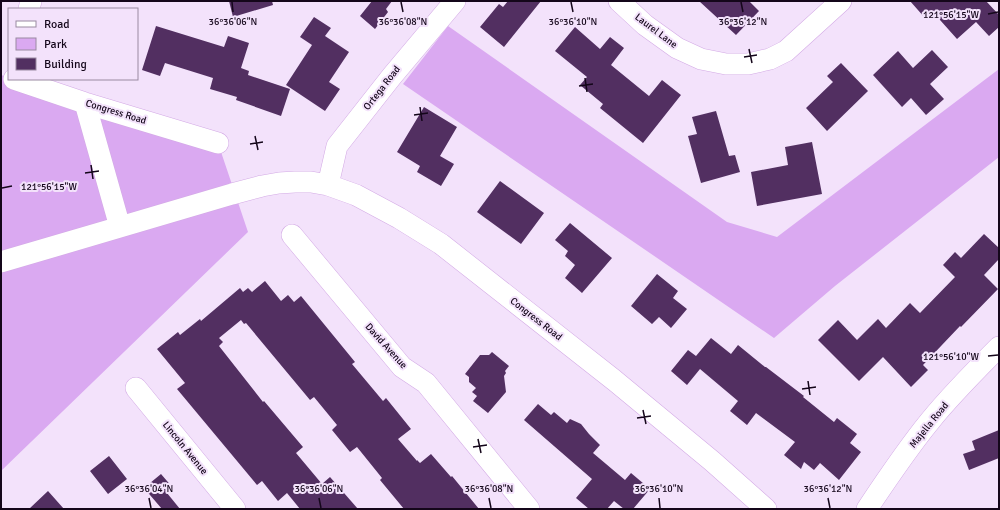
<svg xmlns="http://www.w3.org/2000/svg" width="1000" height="510" font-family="Signika,sans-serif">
<rect width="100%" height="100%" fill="#f3e2fb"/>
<path fill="#daa9f1" d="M448,26l279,196 50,15 222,-168v88l-164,129 -61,52 -371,-254z
M1,75l217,68 30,89 -247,239z"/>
<path fill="#522f61" d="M229,1h43l1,4 -40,12z
M372,1h20l-6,8 2,3 -13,17 -15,-13z
M508,1h33l-37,46 -24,-20 19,-23 4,3z
M699,1h50l10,10 -23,24z
M910,1h76l13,14v12l-10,9 -13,-14 -19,17 -25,-28 -7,7z
M314,17l17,11 -6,8 24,16 -20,30 11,7 -15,22 -39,-26 26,-40 -12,-8z
M156,26l68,21 4,-11 21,7 -8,25 8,3 -1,4 42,14 -9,27 -45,-16 1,-3 -27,-8 3,-11 -48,-15 -5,13 -18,-6z
M575,27l25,22 10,-12 14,11 -13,17 38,31 13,-16 19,15 -38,48 -43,-35 3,-4 -23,-19 7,-8 -32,-26z
M932,50l16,17 -18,17 14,15 -18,16 -15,-17 -9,9 -29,-32 25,-24 15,17z
M841,63l27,28 -41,40 -21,-23 27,-26 -6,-6z
M424,107l33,20 -17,29 14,8 -13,22 -24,-14 3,-6 -23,-14z
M716,111l13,45 6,-1 5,17 -39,11 -13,-47 9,-2 -5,-17z
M812,142l10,52 -65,12 -6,-34 37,-7 -3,-18z
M500,181l44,32 -23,31 -44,-32z
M570,223l42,35 -30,35 -17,-15 10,-13 -10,-9 3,-5 -13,-11z
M984,234l15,14v11l-15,16 14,14 -37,38 -1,-1 -37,39 5,5 -17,17 -28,-30 -24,24 -41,-41 20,-20 19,20 21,-21 8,9 24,-25 10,10 35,-36 -12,-12 12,-13 6,6z
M657,274l21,17 -5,7 14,11 -16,19 -12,-11 -7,7 -21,-18z
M265,281l16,20 7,-6 6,7 7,-6 54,66 -3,2 31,37 3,-3 25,31 -13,10 19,22v-1l3,3 11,-9 20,23 1,-1 27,33h-75l-24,-29 2,-2 -25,-31 -7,5 -18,-22 5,-5 -23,-28 -4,3 -64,-77 -2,1 -3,-4 -22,18 4,4 -4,4 44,56 1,-1 39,46 -7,6 26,31 8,-7 28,32h-58l-13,-16 -9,8 -16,-20 -5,4 -80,-96 8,-6 -28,-34 21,-17 2,3 20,-16 1,2 39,-33 3,4 5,-4 4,4z
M711,338l20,16 7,-9 27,22h1l38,29 -1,1 31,25 3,-4 20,16 -7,9 11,9 -22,28 -19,-17 -6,7 -10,-8 -3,7 -17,-14 11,-13 -39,-29 -9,12 -17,-14 8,-10 -38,-32 -13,16 -16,-14 17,-21 8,6z
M492,352l17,14 -4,5 1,2 -2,3 2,16 -18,21 -15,-12 4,-5 -5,-4 4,-4 -7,-6v-5l-4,-3 15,-19h9z
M538,404l13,11 3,-3 13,11 3,-4 11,5 8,10 11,11 -7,8 32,27 6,-7 19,16 -17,20h-9l-10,-8 -7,8h-18l-13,-11 16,-19 -68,-59z
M999,430v28l-30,12 -6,-16 12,-4 -3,-9z
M109,456l18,23 -19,15 -18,-23z
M161,474l12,14 -6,5 13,16h-18l-18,-21z
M48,491l16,18h-35z"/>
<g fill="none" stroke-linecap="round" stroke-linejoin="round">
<defs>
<path id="minor" d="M619,1l26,24 32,23 24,11 25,5h22l22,-5 16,-8 55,-50
M29,9l2,-8
M14,79l71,24 133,40
M85,103l35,124
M328,185l9,-39 55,-70 63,-75
M292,235l110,132 24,16 103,126
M1,262l119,-35 112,-33 30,-8 17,-3 16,-1h16l17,3 28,10 43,23 42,26 173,136 98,81 54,48
M136,388l99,121
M867,509c20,-30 40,-60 63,-88 21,-26 45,-50 69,-74"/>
</defs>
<use href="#minor" stroke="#d3aae5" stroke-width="22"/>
<use href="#minor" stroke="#fff" stroke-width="21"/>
</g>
<path fill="none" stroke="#14061a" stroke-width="1.5" d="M232,2l1,10M401,2l2,10M571,2l2,10M741,2l2,10M988,14l10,-2M749,49l3,14M744,57l13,-2M585,78l2,14M579,86l14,-2M420,107l2,14M414,115l14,-2M255,136l3,14M250,144l13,-2M91,165l2,14M85,173l14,-2M2,188l10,-2M988,356l10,-1M808,381l2,14M802,389l14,-2M643,410l3,14M637,418l14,-2M478,439l3,14M473,447l14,-2M149,498l2,10M319,498l2,10M489,498l2,10M659,498l1,10M828,498l2,10"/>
<g text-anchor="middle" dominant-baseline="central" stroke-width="4" stroke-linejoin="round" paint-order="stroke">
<g font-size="10" fill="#14061a" stroke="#f3e2fb">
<text transform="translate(656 31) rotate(37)">Laurel Lane</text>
<text transform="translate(382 88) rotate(-52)">Ortega Road</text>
<text transform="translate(116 112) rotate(17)">Congress Road</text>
<text transform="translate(536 319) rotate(38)">Congress Road</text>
<text transform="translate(386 346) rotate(48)">David Avenue</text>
<text transform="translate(929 425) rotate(-51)">Majella Road</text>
<text transform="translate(185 448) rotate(51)">Lincoln Avenue</text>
</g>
</g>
<g font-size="10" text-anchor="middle" fill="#14061a" stroke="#f3e2fb" stroke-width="4" stroke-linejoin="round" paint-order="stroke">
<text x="951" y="18">121°56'15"W</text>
<text x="233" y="25">36°36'06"N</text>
<text x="403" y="25">36°36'08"N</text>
<text x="743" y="25">36°36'12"N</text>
<text x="573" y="25">36°36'10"N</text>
<text x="49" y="190">121°56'15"W</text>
<text x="951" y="360">121°56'10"W</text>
<text x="149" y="492">36°36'04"N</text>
<text x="319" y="492">36°36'06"N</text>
<text x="489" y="492">36°36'08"N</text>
<text x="659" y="492">36°36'10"N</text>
<text x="828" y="492">36°36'12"N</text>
</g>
<rect width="1000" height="510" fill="none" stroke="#14061a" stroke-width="4"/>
<rect x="8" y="8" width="130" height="72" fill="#f3e2fb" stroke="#9a8aa1"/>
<rect x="16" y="21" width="20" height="6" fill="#ffffff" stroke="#9a8aa1"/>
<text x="44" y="28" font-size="12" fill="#14061a">Road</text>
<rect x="16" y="38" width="20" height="12" fill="#daa9f1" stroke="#9a8aa1"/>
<text x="44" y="48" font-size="12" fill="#14061a">Park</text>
<rect x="16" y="58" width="20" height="12" fill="#522f61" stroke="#9a8aa1"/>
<text x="44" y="68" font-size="12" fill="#14061a">Building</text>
</svg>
